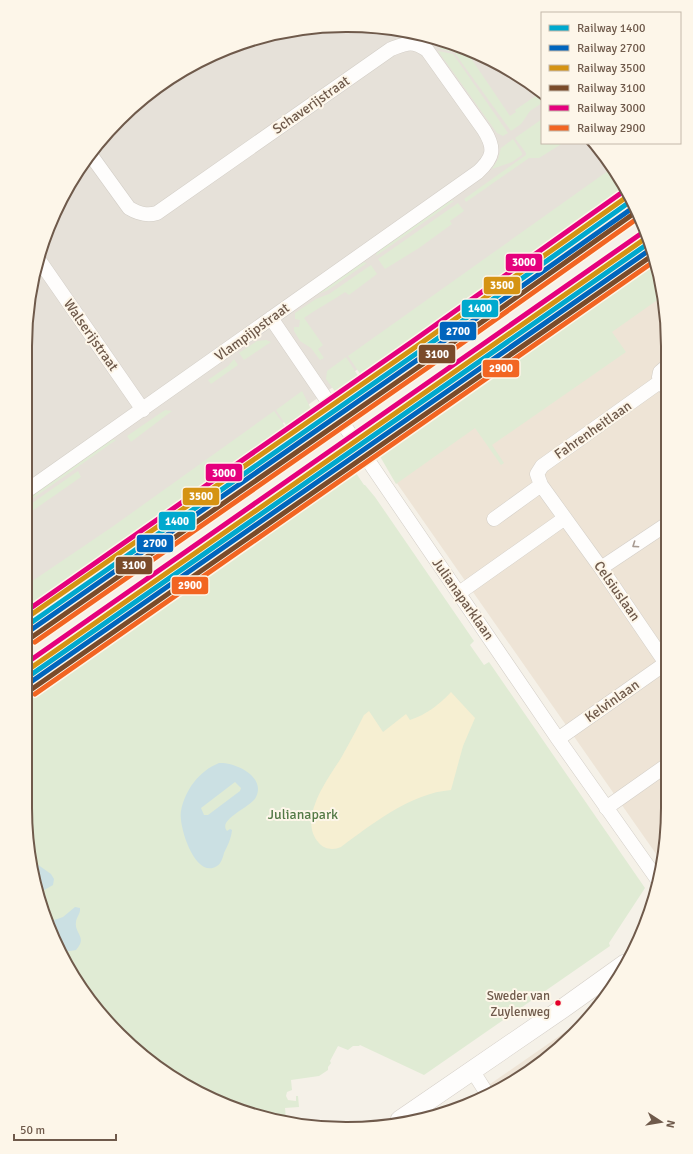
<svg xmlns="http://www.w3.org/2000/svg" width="693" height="1154" font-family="Signika,sans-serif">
<rect width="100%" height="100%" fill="#f5f1e8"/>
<path fill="#eee4d6" d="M662,292l5,33v504l-6,32 -267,-382z
M581,1021l-39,42 -92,49z"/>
<path fill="#e6e1d9" d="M347,25l62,6 61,19 55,29 17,15v49h52l27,37 -494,355 -102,70 1,-280 16,-82 37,-75 40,-49 49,-40 56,-30 60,-18z"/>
<path fill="#e0ebd4" d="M433,38l31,10 46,68 6,-4 -1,-2 25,-17 2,1v9l-12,8 -9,13 -10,7 -57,-79 -13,-3z
M438,51l15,3 55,79 -5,3 -6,-3z
M542,119v24h21l-24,15h-10l-63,44 -2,-3 62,-44v-2l-11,-15z
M513,139l9,14v2l-10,7 -20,7 6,-10 3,-11z
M612,168l13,18 2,5 -262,190 -17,-25z
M450,200l4,1 -78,55 1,-4z
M458,203l6,8 -14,10 2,3 -33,24 -34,21 -7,-10z
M652,252l5,11 6,33 -51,36 14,20 -134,93 12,18 -3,2 -26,-37 -79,56 -22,-38z
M362,262l5,1 -39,27 -12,5z
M371,265l6,9 -28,21 -4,-3c-13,9 -27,16 -41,26l19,27 -5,4 6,9 -4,2 -9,-12 -11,-7 -6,-10v-4h5l1,-7 -5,-1v-6l21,-14 13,-5z
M266,340l5,2 -27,18 -5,-7 18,-12z
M346,357l16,25 -23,15 -13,-18 1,-8z
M234,359l4,6 -27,19 -3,-4 20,-14z
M302,391l12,24 -20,14 -1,3 -268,186v-32l87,-59 162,-116 15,21 1,-1 -14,-21z
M165,410l7,1 -41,31 -4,-6z
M111,439l5,1 -91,64v-5z
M350,464l14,21h1l10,12 99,144 -4,4 14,20 5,-3 156,226 -36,55 1,3 -186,129 -64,-30 -1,1h-6l-5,4 -10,-4 -8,15 1,2 -3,4v3l-9,6 -28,4 1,10 -5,2 -1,4 2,4 8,1v-5h2l1,11 -14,1 1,11 -43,-7 -92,-49 -60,-60 -49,-92 -17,-104v-115z
M78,471l3,6 -56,39v-8z"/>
<path fill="#f6efd2" d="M451,692l24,26 -12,28 -12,44c-40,3 -79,34 -110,57 -7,3 -16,3 -22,-4 -22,-24 9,-64 22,-85 8,-14 16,-29 23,-43l5,-4 14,21 23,-18 4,6c16,-5 30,-16 41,-28z"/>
<path fill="#cbe0e3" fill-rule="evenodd" d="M219,763c17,-1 47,14 37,34 -4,10 -39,22 -29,34l3,-2 2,1c-1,9 -4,15 -8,23 -1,4 -3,11 -7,13 -22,14 -39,-41 -36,-55 4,-21 18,-40 38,-48zM235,782l6,6 -1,3 -32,24h-4l-3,-7z
M34,862l17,12 3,5 -1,6 -14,8z
M75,907l5,1v2c0,4 -4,8 -4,12 -2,12 12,15 0,28l-12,2 -16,-30 15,-5z"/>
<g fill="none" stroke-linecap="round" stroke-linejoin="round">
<defs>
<path id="street" d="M39,260l104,150
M271,318l287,421 99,140
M667,366l-7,6 -1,5 8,13
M541,485l-4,-11 5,-8 119,-85
M25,492l453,-320c15,-14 18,-23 6,-42l-57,-80c-15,-10 -20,-7 -36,-1l-234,164c-10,3 -18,1 -28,-5l-39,-54
M494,519l47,-34 60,83 66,97
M601,568l66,-44
M459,593l106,-75
M558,739l108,-76
M606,808l61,-43
M472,1070l14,22"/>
<path id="secondary" d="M400,1120l162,-111 63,-45"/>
</defs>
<use href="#street" stroke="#d3cec7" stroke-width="15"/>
<use href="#secondary" stroke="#d4cec7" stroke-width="20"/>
<use href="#street" stroke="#fefdfc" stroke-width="14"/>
<use href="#secondary" stroke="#fefdfc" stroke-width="19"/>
<defs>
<path id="rail-1" d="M25,627l395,-276 211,-150
M25,679l624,-436"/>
<path id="rail-2" d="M28,632l395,-276 211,-149
M28,684l623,-435"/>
<path id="rail-3" d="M25,619l392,-273 211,-150
M25,672l621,-434"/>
<path id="rail-4" d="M32,637l395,-276 209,-149
M32,689l621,-434"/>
<path id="rail-5" d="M25,612l388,-271 211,-150
M25,664l617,-431"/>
<path id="rail-6" d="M35,642l395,-276 208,-148
M35,694l621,-434"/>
</defs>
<use href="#rail-1" stroke="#fdf6e9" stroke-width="8"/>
<use href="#rail-2" stroke="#fdf6e9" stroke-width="8"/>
<use href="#rail-3" stroke="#fdf6e9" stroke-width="8"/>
<use href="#rail-4" stroke="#fdf6e9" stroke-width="8"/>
<use href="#rail-5" stroke="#fdf6e9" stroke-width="8"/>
<use href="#rail-6" stroke="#fdf6e9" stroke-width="8"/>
<use href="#rail-1" stroke="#00a9ce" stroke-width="5"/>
<use href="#rail-2" stroke="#0065bd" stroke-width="5"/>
<use href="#rail-3" stroke="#d59313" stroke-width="5"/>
<use href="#rail-4" stroke="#7a4b2a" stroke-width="5"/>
<use href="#rail-5" stroke="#e5007d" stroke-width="5"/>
<use href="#rail-6" stroke="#f26522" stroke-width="5"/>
</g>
<defs><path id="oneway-chevron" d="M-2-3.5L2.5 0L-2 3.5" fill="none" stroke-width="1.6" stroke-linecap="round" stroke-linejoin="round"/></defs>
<use stroke="#a89b92" href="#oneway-chevron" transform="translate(635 545) rotate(146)"/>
<circle fill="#e4002b" stroke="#fdf6e9" stroke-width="1.5" cx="558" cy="1003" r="3.5"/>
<g text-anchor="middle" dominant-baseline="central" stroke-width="4" stroke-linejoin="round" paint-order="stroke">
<g font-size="13" fill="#6f5a4b" stroke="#fdf6e9" text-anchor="end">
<text x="550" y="996">Sweder van<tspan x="550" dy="16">Zuylenweg</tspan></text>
</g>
<g font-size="14" fill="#6f5a4b" stroke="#fdf6e9">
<text transform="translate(311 105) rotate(-35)">Schaverijstraat</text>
<text transform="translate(252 332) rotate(-36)">Vlampijpstraat</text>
<text transform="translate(91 335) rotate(55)">Walserijstraat</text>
<text transform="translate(593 430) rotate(-35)">Fahrenheitlaan</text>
<text transform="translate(617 591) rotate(55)">Celsiuslaan</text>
<text transform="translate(463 599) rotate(55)">Julianaparklaan</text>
<text transform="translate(612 701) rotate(-35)">Kelvinlaan</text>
</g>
<g font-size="14" fill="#547a47" stroke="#fdf6e9">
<text x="303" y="814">Julianapark</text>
</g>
</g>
<path d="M0 0H693V1154H0ZM346 32H347A314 314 0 0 1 661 346V808A314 314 0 0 1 347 1122H346A314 314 0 0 1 32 808V346A314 314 0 0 1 346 32Z" fill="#fdf6e9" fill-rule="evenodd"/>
<path fill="none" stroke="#6f5a4b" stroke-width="2" d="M346 32H347A314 314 0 0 1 661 346V808A314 314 0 0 1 347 1122H346A314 314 0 0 1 32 808V346A314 314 0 0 1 346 32Z"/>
<g stroke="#fdf6e9" stroke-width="1.5">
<rect x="505" y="253" width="38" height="19" rx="4" fill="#e5007d"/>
<rect x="483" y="276" width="38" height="19" rx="4" fill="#d59313"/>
<rect x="461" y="299" width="38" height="19" rx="4" fill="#00a9ce"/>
<rect x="439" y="321" width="38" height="20" rx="4" fill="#0065bd"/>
<rect x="418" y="344" width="38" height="20" rx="4" fill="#7a4b2a"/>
<rect x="482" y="359" width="38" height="19" rx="4" fill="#f26522"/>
<rect x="205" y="463" width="38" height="19" rx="4" fill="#e5007d"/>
<rect x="182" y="487" width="38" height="19" rx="4" fill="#d59313"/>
<rect x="158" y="511" width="38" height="20" rx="4" fill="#00a9ce"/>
<rect x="136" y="534" width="38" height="19" rx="4" fill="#0065bd"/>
<rect x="115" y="556" width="38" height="19" rx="4" fill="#7a4b2a"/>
<rect x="171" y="576" width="38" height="19" rx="4" fill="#f26522"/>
</g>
<g font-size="11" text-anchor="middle" font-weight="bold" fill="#fff">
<text x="524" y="266">3000</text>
<text x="502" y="289">3500</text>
<text x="480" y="312">1400</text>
<text x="458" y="335">2700</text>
<text x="437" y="358">3100</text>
<text x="501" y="372">2900</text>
<text x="224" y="477">3000</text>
<text x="201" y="500">3500</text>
<text x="177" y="525">1400</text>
<text x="155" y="547">2700</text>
<text x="134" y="569">3100</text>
<text x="190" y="589">2900</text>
</g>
<rect x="541" y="12" width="140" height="132" fill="#fdf6e9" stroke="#c4b8aa"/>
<rect x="549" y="25" width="20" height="6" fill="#00a9ce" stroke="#c4b8aa"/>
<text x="577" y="32" font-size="12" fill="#6f5a4b">Railway 1400</text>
<rect x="549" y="45" width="20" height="6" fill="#0065bd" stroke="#c4b8aa"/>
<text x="577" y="52" font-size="12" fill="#6f5a4b">Railway 2700</text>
<rect x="549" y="65" width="20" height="6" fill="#d59313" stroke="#c4b8aa"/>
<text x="577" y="72" font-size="12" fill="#6f5a4b">Railway 3500</text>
<rect x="549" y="85" width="20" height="6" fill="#7a4b2a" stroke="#c4b8aa"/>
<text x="577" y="92" font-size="12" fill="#6f5a4b">Railway 3100</text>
<rect x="549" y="105" width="20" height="6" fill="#e5007d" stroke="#c4b8aa"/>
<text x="577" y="112" font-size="12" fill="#6f5a4b">Railway 3000</text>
<rect x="549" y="125" width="20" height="6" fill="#f26522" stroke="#c4b8aa"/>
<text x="577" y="132" font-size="12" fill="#6f5a4b">Railway 2900</text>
<g transform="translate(661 1122) rotate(102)" stroke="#fdf6e9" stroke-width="3" paint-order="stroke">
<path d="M0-3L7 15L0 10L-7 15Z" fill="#6f5a4b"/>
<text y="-6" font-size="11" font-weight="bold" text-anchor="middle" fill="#6f5a4b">N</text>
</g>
<path d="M14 1134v6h102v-6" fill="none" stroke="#6f5a4b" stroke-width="2"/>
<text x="20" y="1134" font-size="12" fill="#6f5a4b" stroke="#fdf6e9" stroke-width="3" paint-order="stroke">50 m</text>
</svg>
